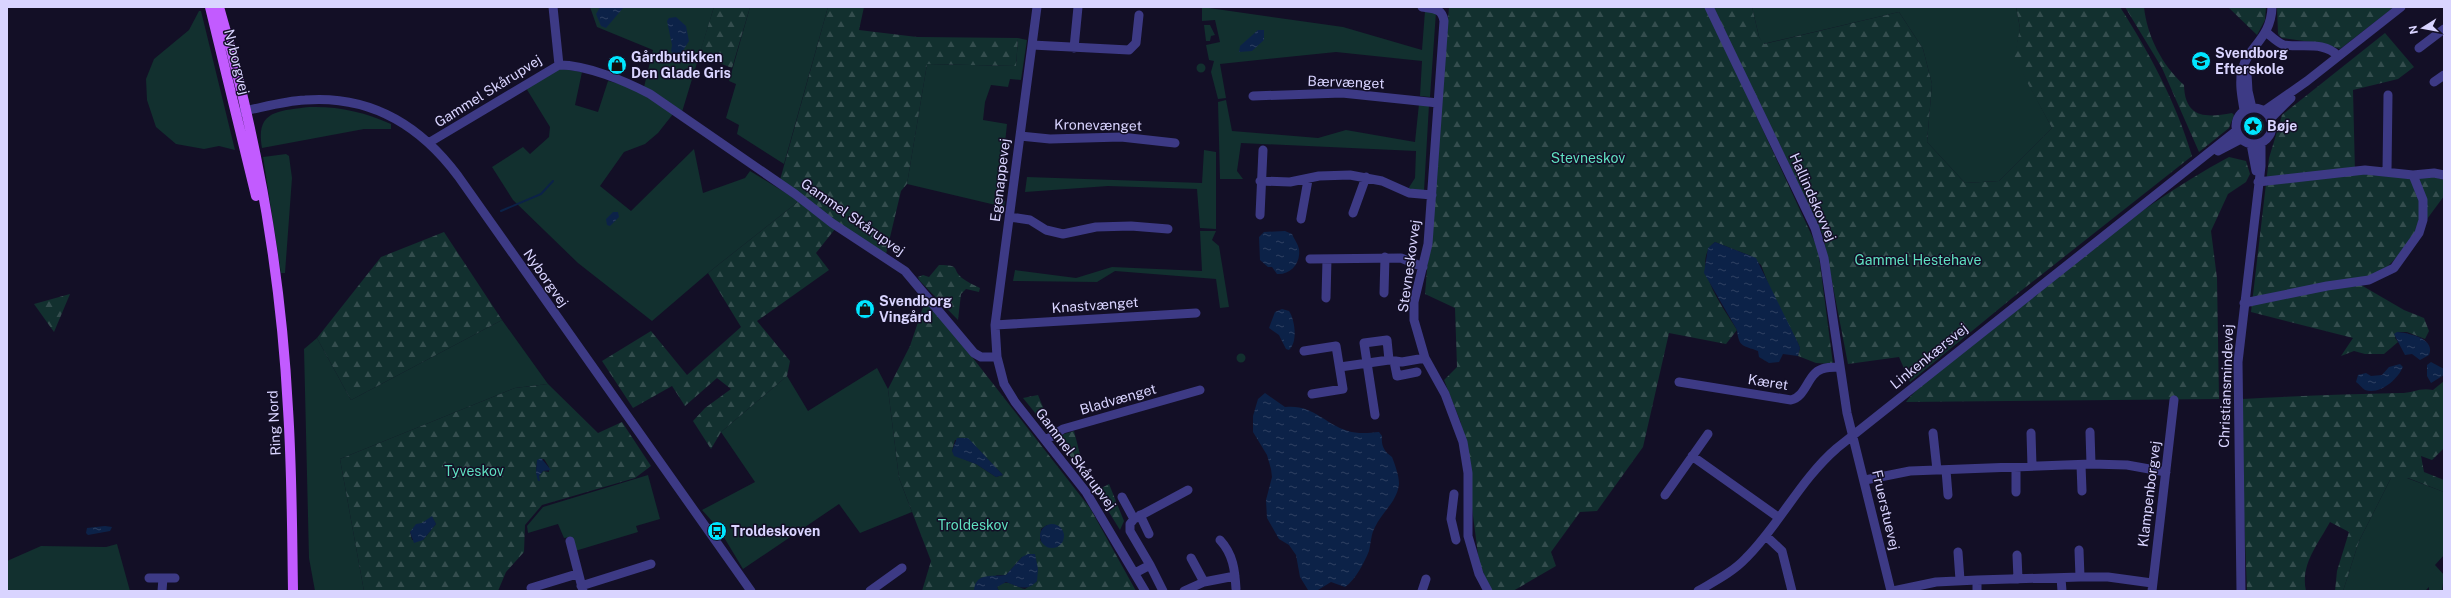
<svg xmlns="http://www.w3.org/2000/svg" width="2451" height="598" font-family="'Public Sans',sans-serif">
<defs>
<pattern id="forest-firs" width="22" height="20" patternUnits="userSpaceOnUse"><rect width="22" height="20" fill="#12302f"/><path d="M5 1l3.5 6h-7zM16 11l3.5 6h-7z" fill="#344d4e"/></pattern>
<pattern id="water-ripples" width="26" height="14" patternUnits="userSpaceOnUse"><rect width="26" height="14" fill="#0c2248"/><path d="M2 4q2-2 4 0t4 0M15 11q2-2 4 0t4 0" fill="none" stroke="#2f4163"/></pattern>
</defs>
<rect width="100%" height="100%" fill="#130f26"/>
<path fill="#12302f" d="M590,7h124l-32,105 -38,-25 9,-37 -56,-23z
M750,7h78l-44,157 -47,-30 2,-9 -13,-7 10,-34 -7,-3z
M1202,7l141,20 79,23 3,-39 11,1 -6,85 -10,-1 2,-35 -86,-9 -116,12 6,34 -8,1 -7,-27 3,-11 -5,-1 -3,-15 14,-3 -5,-22 -13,1z
M1752,7h264l4,21 -5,30 37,70 -53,53 -34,2 -38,-41 5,-58 -9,-35 -24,-37 -136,32 -4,-7z
M199,11h2l34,139 -16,-4 -15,3 -28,-5 -20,-17 -9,-27 -1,-21 8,-20 35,-29z
M1204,25h6l5,10 -4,1 -1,5h-4z
M1018,38l9,2 -6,40 -11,-1 -2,8 -17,-2 -6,17 -2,18 24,4 -8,76 6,1 -1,6 -97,-23 20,-120 89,2z
M1196.5 68a4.5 4.5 0 1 1 9 0a4.5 4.5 0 1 1-9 0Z
M556,68l26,4 -7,33 23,7 10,-31c25,5 44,18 65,33l-15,19 -13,11 -21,8 -24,34 31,25 63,-62 9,44 42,-15 5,-7 49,30 -91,72 -56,48 -74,-58 -65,-63 -21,-33 31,-20 7,7 19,-17 1,-10 -24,-39z
M1226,100l6,31 86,7 28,-8 69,12 4,-38 10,1 -5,86 -16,-2 7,-11 1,-27 -175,-8 -4,28 6,8h-23l-2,-77z
M309,107c29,-1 56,5 82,17v5h-27l-102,19c-7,-38 17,-37 47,-41z
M2244 126a10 10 0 1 1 20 0a10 10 0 1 1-20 0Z
M1204,150l12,2v77l-16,-1 -3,-39 -89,-3 -83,6 2,-15 175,6z
M286,154l3,2 3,22 -7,95h-4l-18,-116z
M1200,231h16l-4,9 7,6 10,61 -9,1 -4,-29 -101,-8 -18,11 -84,-1 2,-11 61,8 36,-11 90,4z
M502,320l46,64 -33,4 -175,71 24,132h-49l-6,-33 -5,-209 13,-11 34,62z
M1236.5 358a4.5 4.5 0 1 1 9 0a4.5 4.5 0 1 1-9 0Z
M877,368l11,21 11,89 13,34 -52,21 -21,-29 -96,65 -24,-40 -17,-19 53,-28 -34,-50 66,-56 21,35z
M648,475l12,44 -24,7 2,6 -63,19 -4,-14 -7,1 -6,-14 -30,9 -1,-7 16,-19z
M2391,478h16l37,14v63l-9,10 9,10 -2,16h-16l3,-1v-3l-4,4h-82l16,-50z
M117,544l13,47h-123v-30l34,-15 65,1z"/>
<path fill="url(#forest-firs)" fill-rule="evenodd" d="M714,7h36l-18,61 -33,-13z
M828,7h36l-5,23 58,7 101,1 -2,28 -89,-2 -20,120 -6,7 -15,63 -47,-30 -59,-44z
M1449,7h257l112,242 15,115 -17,-1 -18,-7 2,-8 -2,-5 -25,-47 -12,-31 -10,-9 -36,-14c-27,21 9,66 22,88l-11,14 -57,-11 -26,114 -46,64 -17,1 -29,40 5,14 -43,25h-22l-12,-29 -18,-139 -17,-43 13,-13 -2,-59 -30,-14z
M1713,7h39l7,30 5,7 135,-32 24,37 9,35 -5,58 38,41 34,-2 53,-53 -38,-70 6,-30 -4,-21h104c30,47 56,95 72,149l-175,138 -107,88 -11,-25 -51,7 -25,-129z
M2125,7h19c3,29 18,58 40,78 1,33 21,33 48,28l2,2 -5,13 -30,24 -37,-84z
M2228,7h38l-1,13 -8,15z
M2277,7h117l-54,42 -15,-5 -43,-6 -4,-4z
M2385,33l29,34 -16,12 -45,11 2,83 76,3 13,4v16l-39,53 -19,19 -25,17 43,25 20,8 5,13 -4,8 -18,-7h-10l-2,6 3,4 -14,12h-19l-11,-3 -13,5 12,-18 -102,-26 18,-154 13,-43z
M2229,157l17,4 4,13 -4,8 -18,12 -17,37 6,47 2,121 -313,3c15,-20 54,-46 74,-63 79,-65 158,-133 249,-182z
M799,201l36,28 -19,24 13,17 -72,51 33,40 -3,15 -66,56 -10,17 -18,-28 12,-13 26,-19 -14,-11 -32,28 -13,-20 -39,22 -31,-47 49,-30 36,44 54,-48 -33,-54z
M444,232l58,88 -151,80 -34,-62 64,-81z
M939,265c23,0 12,4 23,13 5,4 12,7 18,10l-1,4 -13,-3 -5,5 -3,26 -39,-40 -1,-3 5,-2 6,2z
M70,294l-16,38 -20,-28z
M926,298l164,210 46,83h-137l-2,-4c10,-10 17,0 28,2l12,-8 -1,-23 -14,-1 -16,18h-9l-23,14v2h-52l9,-30 -32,-83 -11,-89 22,-43zM955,440l21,7 27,28 -7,2 -20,-13 -15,-6 -9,-7zM1047,525l-3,19 -4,-4 1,-11z
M2444,381v67l-12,12 -11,-4 3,16 20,8v12l-36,-14h-17l-32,63 -16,50h-8l2,-20 12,-39 -19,-10c-12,22 -30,43 -24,69h-59l-4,-102v-90c52,-3 105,-5 157,-6 13,0 20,-6 33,-3z
M548,384l50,49 24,-11 29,44 -16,12 -93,27 -17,20 -1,27 -18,20 -8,19h-134l-24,-132 175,-71zM544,459l5,8v5l-6,-1 -4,5 -3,-3 1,-13zM432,517l4,7 -13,16h-11l-2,-8z
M1038,395l10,24 13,16 13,-4 11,43 -62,-76z
M1109,484l15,37 -4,9 -24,-39z"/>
<path fill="url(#water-ripples)" d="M600,7h24l-18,21 -5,-2 -5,-12z
M676,17l10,9 3,15 -8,13 -6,2 -4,-5 1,-6 -5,-24 2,-3z
M1258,30h6v10l-12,11 -13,1 1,-6z
M613,212h5l1,5 -9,9 -3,-1 -1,-6z
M1285,231l7,3c2,5 6,10 7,15 2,15 -9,26 -22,25l-5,-7h-4l-8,-7 -1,-23 5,-5z
M1715,242l41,16 42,85 2,5 -2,8 -15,-2 -4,8 -10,1 -10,-6 -1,-6c-15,-6 -19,-3 -21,-21l-33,-57 4,-25z
M1282,309l7,2c6,9 9,31 0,39l-3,-1 -7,-14 -10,-7 6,-16z
M2397,332c11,1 39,6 32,23l-9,5 -8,-6 -7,1 -11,-21z
M2431,362l13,7v6l-13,8 -4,-7v-11z
M2400,364l3,3c-6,13 -23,28 -38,23 -3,-2 -6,-6 -9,-8l2,-7 8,-2 5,3 11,-1 7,-8z
M1265,393l20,14c28,-3 38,16 63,24 9,3 21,2 31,1l3,4c-1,10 2,15 10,21 3,8 7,18 7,27 -2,18 -17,28 -24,43 -4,7 -4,16 -6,24 -5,12 -13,28 -24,36l-14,-5 -13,8h-10l-8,-13 -4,-22 -7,-10 -10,-6 -12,-21 -1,-18 6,-23 -1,-8 -4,-14 -14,-23v-16l5,-17z
M957,438h11l35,37 -7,2 -20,-13 -22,-8 -2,-5z
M541,458l10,12 -8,1 -4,5 1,5h-2l-2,-8 1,-13z
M432,516l4,8 -13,16 -9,3 -4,-11 6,-8 6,-1z
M1040 536a12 12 0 1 1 24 0a12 12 0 1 1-24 0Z
M105,526l7,1 -2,4 -22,4 -2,-2 1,-5z
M1028,554h7l3,15 -1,12c-10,11 -18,6 -31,1l-9,5 2,4h-25c1,-19 18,-14 32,-16l16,-18z"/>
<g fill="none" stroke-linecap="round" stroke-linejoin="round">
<path stroke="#0c2248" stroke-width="2" d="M501,211l40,-17 12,-13"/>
<path stroke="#3d3a85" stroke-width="9" d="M553,7l6,58
M1037,7l-42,318 2,32 7,27 11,18 71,90 59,99
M1422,7c12,2 20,1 22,14l-16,223 -14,58v18l11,38 20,36 18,48 5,31v63l11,38 9,17
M1709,7l106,221 9,30 23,155 44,178
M2266,32c6,5 12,11 18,13 19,3 40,-4 54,11
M1032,45l97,5 7,-7 3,-28
M1074,48l4,-41
M2419,48l25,-19
M2247,74l1,17 4,17
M2434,82l10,-7
M1253,96l89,-3 96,10
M2236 126a18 18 0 1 1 36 0a18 18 0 1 1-36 0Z
M2244,110c-2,-13 -5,-26 -2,-40 6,-24 29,-31 30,-63
M2264,111l43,-30 94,-74
M239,112c22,-4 44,-11 66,-12 65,-5 115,25 153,76l293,415
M2270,119l21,-21
M1020,136l30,3 71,-2 54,6
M430,142l129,-77c28,0 66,16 91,29l145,100 37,29 73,48 69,82 7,4h16
M2251,144l5,27
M2218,151l23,-12
M2387,171l1,-76
M1260,181l30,1 29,-6 31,-1 32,6 27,12 23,2
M2258,182l107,-12 48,5 21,-2 10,2
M1353,213l13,-36
M1260,215l3,-65
M1010,217l20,3 16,10 17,4 33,-7 35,-1 37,3
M1301,219l7,-39
M1310,259l91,-1 22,9
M1384,293l1,-36
M1326,298l1,-39
M2244,303l83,-17 42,-6 25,-12 25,-35 4,-13v-20l-10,-25
M995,325l201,-12
M1304,351l32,-5 7,43 -31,5
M1394,361l3,15 20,-4
M1340,367l49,-7 13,2 23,-4
M1679,382l112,18c16,-4 16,-26 31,-31 5,-2 12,-2 17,-2
M1375,415l-11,-72 23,-3 2,20
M2090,432l1,32
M1933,433l4,37
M2031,433l1,33
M1046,440l17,-11 137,-39
M1692,456l86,61
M2081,465l1,26
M1946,470l2,25
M1865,480l45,-9 181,-7 36,1 39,7
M2016,492v-24
M1454,494l-3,25 5,21
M1665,495l43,-61
M1122,497l12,22
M1140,515l9,19
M1766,536l16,15 10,40
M1220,540c13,14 15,30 16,49
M570,541l13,50
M2079,550l1,27
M1958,552l2,28
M2017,555l1,24
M1191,558l13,24
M1150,565l13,26
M1135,573l15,-8 -20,-34v-7l4,-5 54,-29
M149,578h26
M2061,578l1,13
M1977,580v11
M581,586l70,-22
M531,588l46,-14
M162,591l1,-13
M870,591l32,-23
M1184,591l20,-9 31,-6
M1422,591l4,-12
M1698,591c17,-10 35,-19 48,-33 34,-34 54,-78 91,-110l399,-317
M1893,591l43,-9 41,-2 103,-3h28l44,6
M2152,591l22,-191
M2241,591l-3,-229 23,-196v-23"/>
<path stroke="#c25bff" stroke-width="10" d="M210,7l46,189
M219,7c38,130 62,267 69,402 4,61 4,121 5,182"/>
</g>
<defs>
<symbol id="school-disc" viewBox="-11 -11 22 22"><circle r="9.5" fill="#00e5ff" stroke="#130f26"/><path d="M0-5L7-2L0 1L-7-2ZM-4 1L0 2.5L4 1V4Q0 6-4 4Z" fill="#111"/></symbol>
<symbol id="shop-disc" viewBox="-11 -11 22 22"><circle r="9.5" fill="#00e5ff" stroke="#130f26"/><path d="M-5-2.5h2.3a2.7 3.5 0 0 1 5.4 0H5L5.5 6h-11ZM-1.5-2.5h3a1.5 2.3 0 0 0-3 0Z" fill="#111"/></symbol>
<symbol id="sight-disc" viewBox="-11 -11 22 22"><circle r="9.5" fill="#00e5ff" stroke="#130f26"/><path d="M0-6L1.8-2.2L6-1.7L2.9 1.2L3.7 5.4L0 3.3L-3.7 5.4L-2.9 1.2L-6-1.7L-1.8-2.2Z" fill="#111"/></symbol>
<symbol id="bus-disc" viewBox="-11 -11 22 22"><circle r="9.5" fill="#00e5ff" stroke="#130f26"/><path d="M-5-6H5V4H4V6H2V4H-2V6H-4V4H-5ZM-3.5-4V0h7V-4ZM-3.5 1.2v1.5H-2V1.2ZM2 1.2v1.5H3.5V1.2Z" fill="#111"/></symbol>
</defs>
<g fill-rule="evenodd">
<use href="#school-disc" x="2190" y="50" width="22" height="22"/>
<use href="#shop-disc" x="606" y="54" width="22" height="22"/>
<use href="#sight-disc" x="2242" y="115" width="22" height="22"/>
<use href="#shop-disc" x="854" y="298" width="22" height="22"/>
<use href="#bus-disc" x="706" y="520" width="22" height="22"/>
</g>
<g text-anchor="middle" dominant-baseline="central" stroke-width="3" stroke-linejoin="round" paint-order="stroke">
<g font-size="14" font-weight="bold" fill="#d9d4ff" stroke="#130f26" text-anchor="start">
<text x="2215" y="53">Svendborg<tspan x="2215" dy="16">Efterskole</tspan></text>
<text x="631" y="57">Gårdbutikken<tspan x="631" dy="16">Den Glade Gris</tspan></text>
<text x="2267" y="126">Bøje</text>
<text x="879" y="301">Svendborg<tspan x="879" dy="16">Vingård</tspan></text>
<text x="731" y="531">Troldeskoven</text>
</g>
<g font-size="14" fill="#d9d4ff" stroke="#130f26">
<text transform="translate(237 62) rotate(76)">Nyborgvej</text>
<text transform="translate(1346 82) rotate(2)">Bærvænget</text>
<text transform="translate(488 91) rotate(-32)">Gammel Skårupvej</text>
<text transform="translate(1098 125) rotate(1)">Kronevænget</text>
<text transform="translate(1000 180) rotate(-83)">Egenappevej</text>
<text transform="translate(1813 197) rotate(66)">Hallindskovvej</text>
<text transform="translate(853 217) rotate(35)">Gammel Skårupvej</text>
<text transform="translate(1409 266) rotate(-82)">Stevneskovvej</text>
<text transform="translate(546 278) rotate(55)">Nyborgvej</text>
<text transform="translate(1095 305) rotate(-4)">Knastvænget</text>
<text transform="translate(1929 356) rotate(-39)">Linkenkærsvej</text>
<text transform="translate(1768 382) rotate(9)">Kæret</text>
<text transform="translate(2226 386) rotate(-88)">Christiansmindevej</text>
<text transform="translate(1118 399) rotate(-16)">Bladvænget</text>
<text transform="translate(274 423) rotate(-93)">Ring Nord</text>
<text transform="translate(1076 459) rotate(53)">Gammel Skårupvej</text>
<text transform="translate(2149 494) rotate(-83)">Klampenborgvej</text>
<text transform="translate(1886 510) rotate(77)">Fruerstuevej</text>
</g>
<g font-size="14" fill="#5fe0c0" stroke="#130f26">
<text x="1588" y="158">Stevneskov</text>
<text x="1918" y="260">Gammel Hestehave</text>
<text x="474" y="471">Tyveskov</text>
<text x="973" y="525">Troldeskov</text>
</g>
</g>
<rect width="2451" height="598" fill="none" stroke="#d9d4ff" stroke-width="16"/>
<g transform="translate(2423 28) rotate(259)" stroke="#130f26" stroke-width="3" paint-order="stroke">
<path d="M0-3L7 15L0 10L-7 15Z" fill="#d9d4ff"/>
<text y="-6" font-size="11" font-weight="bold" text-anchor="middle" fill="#d9d4ff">N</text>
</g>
</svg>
